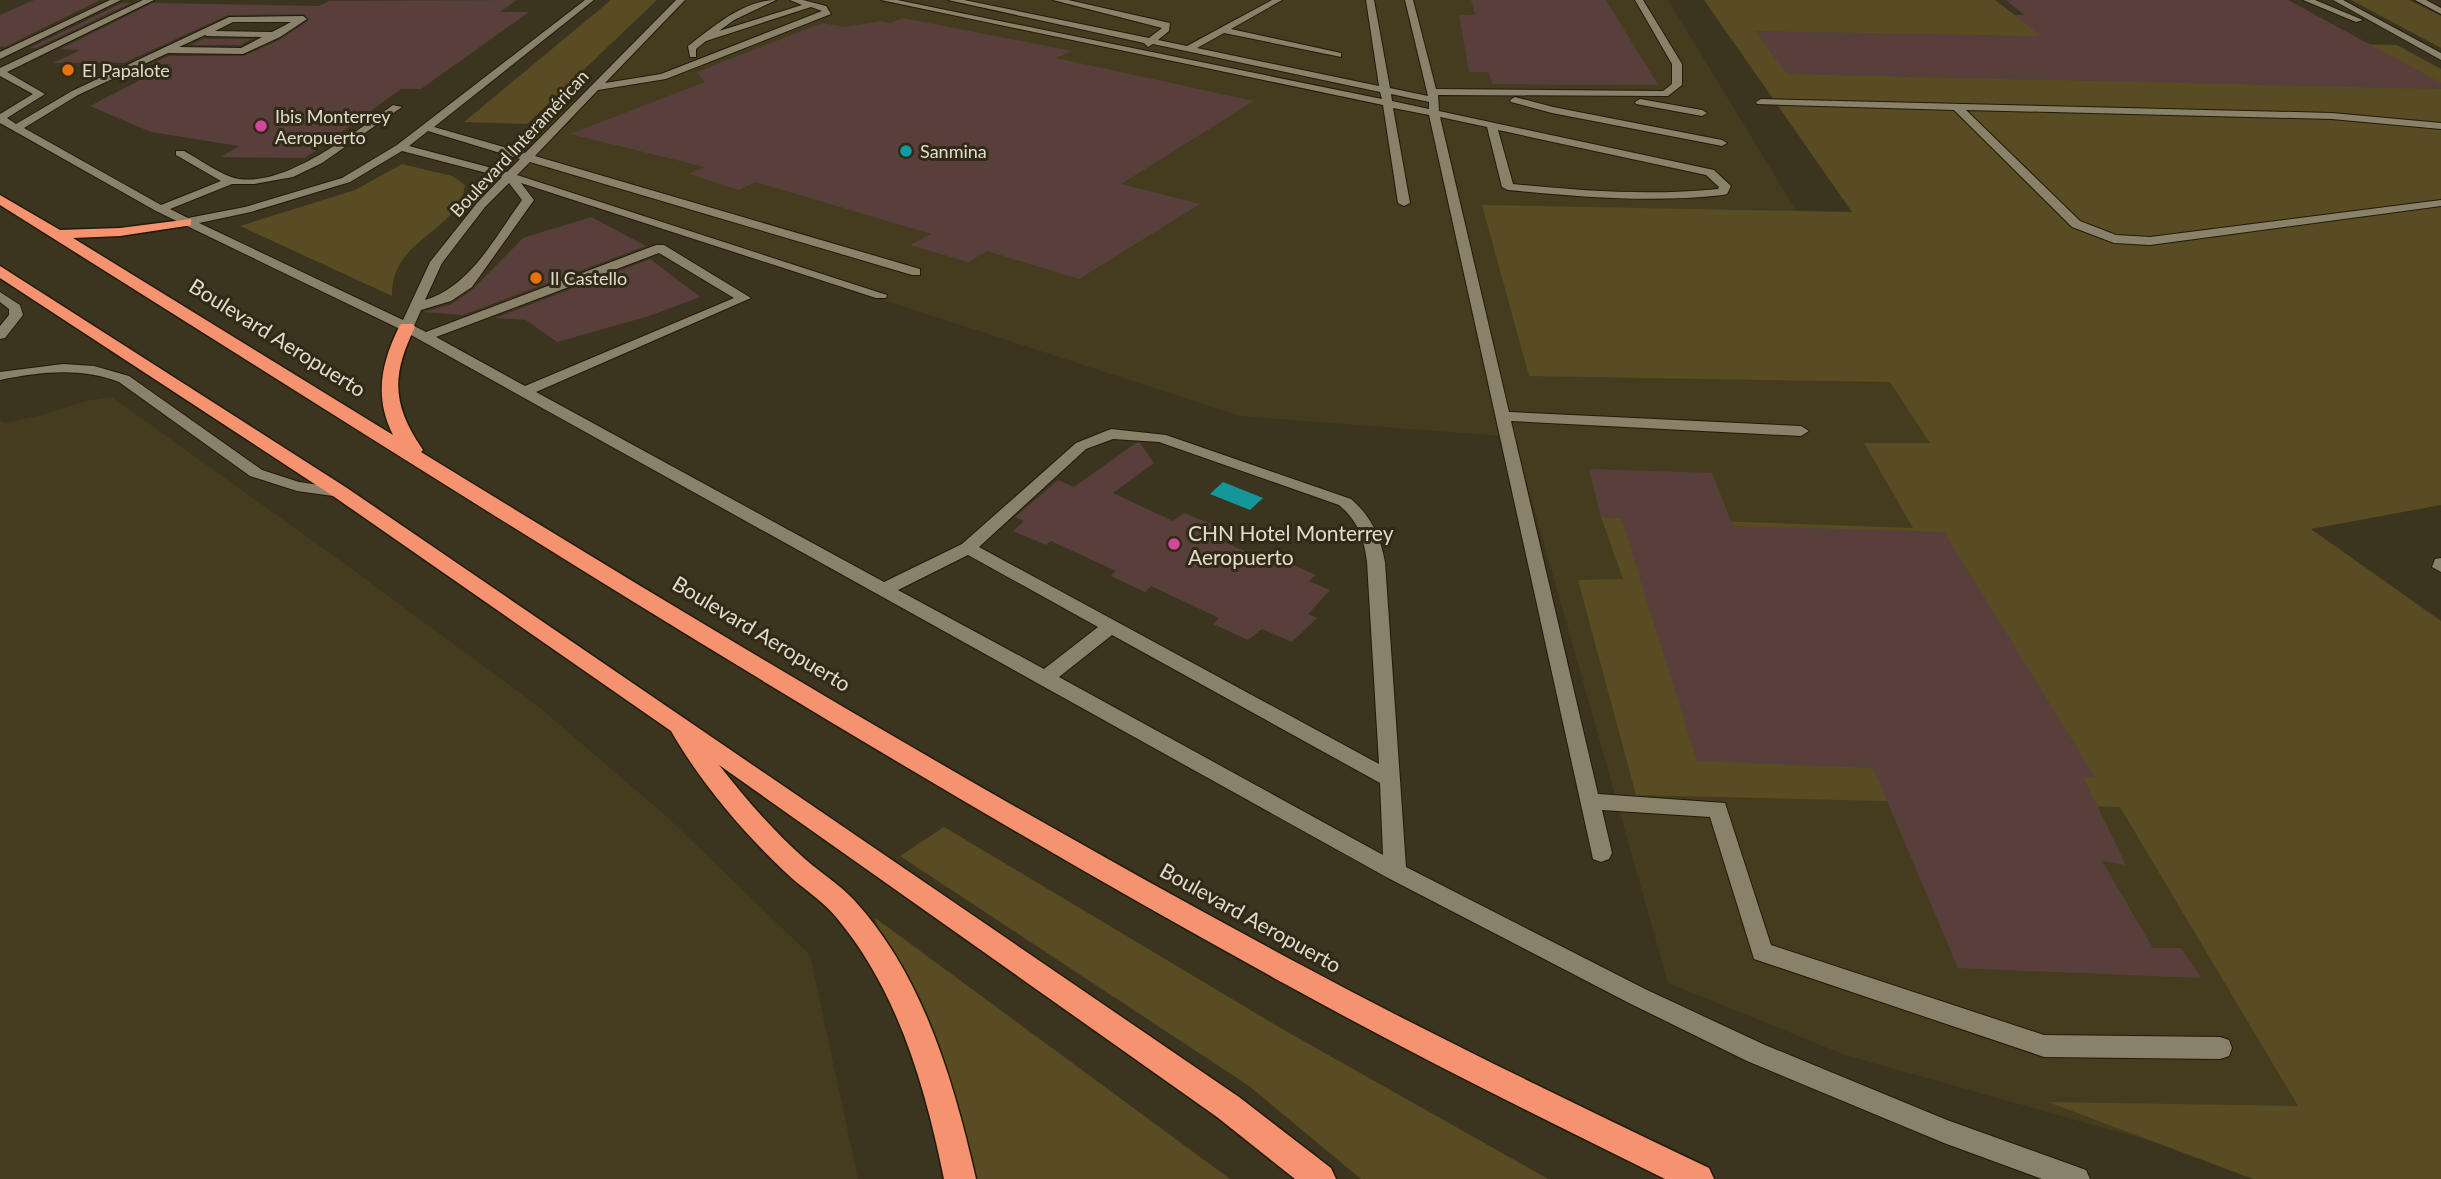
<svg xmlns="http://www.w3.org/2000/svg" width="2441" height="1179" font-family="Lato,sans-serif">
<rect width="100%" height="100%" fill="#3b341f"/>
<path fill="#453c20" d="M680,0h988l718,1179h-101l-440,-124 -177,-72 -154,-546 -274,-21 -743,-242z
M112,397l233,167 195,144 126,108 144,139 48,224h-858v-759l4,3 38,-8 47,-15z"/>
<path fill="#594b22" d="M611,0h46l-130,124 -63,-2z
M1704,0h291l47,36 355,9 44,24v436l-130,24 130,92v558h-188l-205,-77 250,4 -178,-299 -484,-12 -58,-215 45,-1 -22,-62 312,11 -49,-85h66l-40,-61 -361,-6 -47,-171 370,7z
M2351,0h58l32,16v32z
M402,164l50,12 13,9c-7,49 -74,52 -73,111l-152,-70 115,-36z
M944,827l340,203 264,149h-187l-112,-93 -349,-230z
M874,917l356,262h-259l-8,-55z"/>
<path fill="#159699" d="M1223,482l40,16 -13,12 -40,-16z"/>
<path fill="#583f3c" d="M34,0h66l-95,47 -5,-1v-31z
M517,0l-17,12h29l-108,77h-20l-96,69 -84,-1 18,-11 -88,-14 -61,-26 81,-42h-20l18,-8h75l37,-17 27,-18 -3,-7 -77,1 -104,48h-71l27,-13 -20,-1 93,-46 166,3 10,-5z
M1471,0h135l52,85 -165,-1 -5,-12h-19l-10,-57h16z
M2006,0h282l153,83v6l-654,-15 -32,-43 286,5 -27,-21h10z
M122,3h9l-95,45h-7z
M903,18l169,33 -16,7 198,43 -133,83 79,20 -121,75 -92,-28 -19,11 -58,-17 21,-11 -175,-52 -17,8 -50,-16 16,-7 -135,-33 135,-52 -8,-10 125,-49 22,4 36,-6 11,2z
M205,38l2,1h45l-12,6h-49z
M591,217l55,29 -183,69 -40,-3 29,-8 21,-15 50,-51z
M650,259l50,38 -51,19 -92,26 -31,-22 -31,-2z
M1136,443h4l14,20 -41,30 60,28 11,-8 37,15 -11,8 69,30 5,-5 32,14 -7,6 21,9 -22,24 9,4 -25,24 -30,-13 -14,11 -35,-16 6,-6 -68,-32 -6,6 -34,-16 5,-5 -65,-30 -5,4 -33,-14 11,-10 -9,-4 43,-37 16,7z
M1589,469l123,4 21,53 211,6 151,245h-12l43,88 -24,-4 51,87h28l20,30 -243,-10 -85,-200 -176,-7 -76,-243 -20,-1z"/>
<g fill="none" stroke-linecap="round" stroke-linejoin="round">
<defs>
<path id="minor" d="M110,0h11l-121,59v-7z
M143,0h11l-147,72 38,22 -38,24 9,6 56,-33 157,-74 74,-1 4,3 -27,18 -37,17 -75,-1 -90,42 -54,33 137,77 60,-24 -45,-26v-4h8c15,8 31,20 47,26 48,16 125,-46 162,-72l9,2 -80,56 -29,14 -39,7h-22l-62,25 18,9 57,-11 97,-29 55,-33 188,-145h9l-160,127 91,26 151,-153h9l-80,83 56,-9 161,-63 -11,-4 -105,34 -10,8v8h-6l-2,-11c25,-19 55,-46 88,-46l-42,20 -15,11 83,-26 -12,-5h13l23,6 5,8 -165,65 -68,11 -63,66 385,113v6h-8l-382,-113 -13,13 370,120 -1,3h-10l-355,-115 13,17 -62,87 -21,14 -30,9 -7,16 12,6 230,-87h8l87,53 -215,94 348,190 78,-38 114,-101 35,-14 55,6 185,64c20,17 29,37 34,63l21,305 239,122 120,56 182,75 139,50 4,9h-48l-98,-36 -197,-82 -118,-58 -241,-125 -986,-548 -246,-119 -156,-88v-9l33,-20 -33,-18v-8zM233,22h58l-19,10 -57,-1zM205,35l2,1 55,1 -21,11 -62,-1zM428,131l92,28 -13,13 -98,-26zM402,151l100,26 -25,26 -47,59 -27,58 -204,-97 52,-11 99,-30zM509,183l13,17c-27,37 -51,86 -97,100l17,-37 43,-56zM659,253l75,45 -209,88 -89,-49zM1113,439l46,3 180,63c19,16 25,33 28,57l12,202 -400,-217 107,-98zM968,555l130,72 -54,42 -146,-79zM1112,635l268,148 3,72 -324,-178z
M881,0h16l485,99 -2,-7 -227,-48 -5,3 -4,-4 -196,-43h16l185,38 13,-10 -109,-28h15l102,23 -1,8 -11,9 29,6 85,-46h10l-51,29 110,24v4l-117,-24 -27,15 182,38 -13,-86h8l16,88 38,8 -23,-96h8l23,89 227,2 9,-7v-20l-37,-64h8l39,64v21l-14,11 -230,-1 1,16 275,59 17,16 -4,8 -4,1c-72,8 -143,2 -215,-5l-6,-3 -15,-60 -47,-10 69,295 292,14 8,5 -8,5 -290,-15 87,373 127,9 46,142 273,90 176,2 9,3 3,8 -3,8 -9,3 -176,-2 -290,-98 -44,-142 -108,-7 10,43 -3,6 -8,3 -8,-3 -164,-744 -36,-7 17,95 -6,3 -6,-3 -15,-98zM1391,94l38,8v7l-37,-8zM1498,130l208,45 13,12 -1,2c-68,7 -137,2 -205,-5z
M2303,0h12l48,20 -7,2z
M2333,0h10l98,53v7z
M2415,0h11l15,8v6z
M1515,97l38,10 169,33 5,3 -5,3 -170,-33 -41,-11 -1,-2z
M1640,99l62,11 5,3 -5,3 -66,-12 -1,-2z
M1761,99l571,14 109,10v6l-109,-10 -366,-9 114,111 36,14 34,2 291,-37v6l-291,39 -36,-2 -42,-16 -118,-117 -197,-6 -1,-2z
M0,292l20,13 3,10 -18,23 -5,1v-13l9,-11v-6l-9,-7z
M63,364l31,2 35,10 133,94 37,12 47,7 2,3 -8,5 -43,-6 -47,-15 -131,-94c-39,-15 -79,-10 -119,-2v-8z
M2441,558v14l-9,-5 3,-8z"/>
<path id="highway" d="M0,195l60,35 60,-2 71,-9v6l-5,1 -66,10 -47,2 320,197c-19,-38 -12,-71 6,-108l2,-3h12l2,3c-24,49 -23,78 8,123l-2,2c291,179 583,354 884,515 132,71 269,136 404,201l5,11h-49c-128,-63 -255,-126 -380,-195 -439,-241 -861,-513 -1285,-779z
M0,266l347,222 892,609 92,71 5,11h-41l-78,-62 -498,-352c26,33 54,66 86,94 16,14 34,25 49,41 69,75 100,182 122,279h-32c-19,-93 -46,-188 -108,-262 -15,-18 -36,-30 -52,-46 -43,-41 -83,-88 -113,-140l-338,-235 -333,-218z"/>
</defs>
<use href="#minor" stroke="#221b07" stroke-width="2"/>
<use href="#highway" stroke="#221b07" stroke-width="3"/>
<use href="#minor" fill="#898169" fill-rule="evenodd"/>
<use href="#highway" fill="#f59270" fill-rule="evenodd"/>
</g>
<g fill="#e8710a" stroke="#312a15" stroke-width="2.5">
<circle cx="68" cy="70" r="7"/>
<circle cx="536" cy="278" r="7"/>
</g>
<g fill="#d1479c" stroke="#312a15" stroke-width="2.5">
<circle cx="261" cy="126" r="7"/>
<circle cx="1174" cy="544" r="7"/>
</g>
<circle fill="#0f9aa8" stroke="#312a15" stroke-width="2.5" cx="906" cy="151" r="7"/>
<g text-anchor="middle" dominant-baseline="central" stroke-width="6" stroke-linejoin="round" paint-order="stroke">
<g font-size="18" fill="#e0dbcf" stroke="#312a15" text-anchor="start">
<text x="82" y="70">El Papalote</text>
<text x="275" y="116">Ibis Monterrey<tspan x="275" dy="21">Aeropuerto</tspan></text>
<text x="920" y="151">Sanmina</text>
<text x="550" y="278">Il Castello</text>
</g>
<g font-size="18" fill="#e0dbcf" stroke="#312a15">
<text transform="translate(519 143) rotate(-47)">Boulevard Interamérican</text>
</g>
<g font-size="21" fill="#e0dbcf" stroke="#312a15">
<text transform="translate(278 337) rotate(32)">Boulevard Aeropuerto</text>
<text transform="translate(762 633) rotate(31)">Boulevard Aeropuerto</text>
<text transform="translate(1251 917) rotate(29)">Boulevard Aeropuerto</text>
</g>
<g font-size="21" fill="#e0dbcf" stroke="#312a15" text-anchor="start">
<text x="1188" y="532">CHN Hotel Monterrey<tspan x="1188" dy="24">Aeropuerto</tspan></text>
</g>
</g>
</svg>
